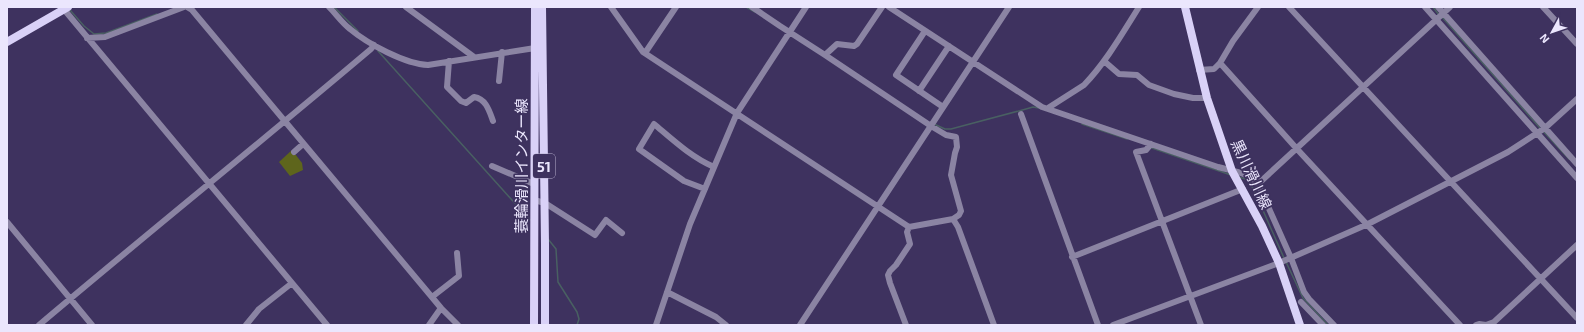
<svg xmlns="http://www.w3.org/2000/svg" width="1584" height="332" font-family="'Exo 2','Noto Sans JP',sans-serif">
<rect width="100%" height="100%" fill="#3e325f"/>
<path fill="#5e651c" d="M292,150l10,13 1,7 -13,6 -11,-14z"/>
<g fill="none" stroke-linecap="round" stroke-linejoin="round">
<path stroke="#496062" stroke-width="1.5" d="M334,7l24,24
M746,7l9,5
M1433,7l6,8
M70,10l14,16 10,8 12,-1 51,-19
M1442,17l98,111
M378,51l152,169
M934,124l11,5h6l75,-20 7,-2 6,1
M1082,124l45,15
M1543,131l26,28
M1152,148l79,27
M1239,177l9,3 6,10 30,68
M548,239l8,10 2,33 19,30 2,7 -2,6
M1286,262l17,36 25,27"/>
<path stroke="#8b84a3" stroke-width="6" d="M62,7l265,318
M187,7l5,3 249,298 17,17
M329,7c7,7 13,16 21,22 18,15 55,35 78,36l107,-17
M406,7l68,50
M611,7l32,45 266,175 44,-8 5,8 36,98
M752,7l28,19 45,29 12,-11 17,2 3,-2 25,-37
M889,7l153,100 176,60c17,5 27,4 40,17l192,-177
M1289,7l288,311
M1425,7l152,171
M1438,7l139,157
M1543,7l34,37
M925,31l-29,44 47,32
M87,38l18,-1 79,-30
M645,53l31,-46
M825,55l106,71 15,9 10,2 1,10 -2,6 -4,22 10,36 -2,4 -6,4
M449,61l-2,26 14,14 5,2 8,-6c12,2 15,13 19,24
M1104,61l15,13 18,1 12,10 25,9 19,4h14
M1220,63l77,86 163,176
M1199,70l15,-1 6,-6 13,-22 25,-34
M499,81l3,-29
M919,91l30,-45
M1048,108l36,-23c22,-23 38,-51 55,-78
M1021,114l77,211
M1151,144l-5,6 -10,2 65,173
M294,152l9,-8
M492,166l42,18
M1258,184l33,74 13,34 5,7 25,26
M705,189l-21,-8 -45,-32 15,-25c19,16 37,33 60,43
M534,200l11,3 50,32 11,-15 16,13
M7,222l85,103
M1072,257l171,-68
M667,292l49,25 10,8
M432,297l27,-21 -2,-23
M1301,302l22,23
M39,325c110,-93 222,-183 332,-276l3,-4
M246,325l13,-16 33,-26
M429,325l12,-17
M656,325l34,-101 47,-111 69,-106
M800,325l209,-318
M906,325l-16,-42 -2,-8 2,-4 6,-6 14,-21 -3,-12 2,-5
M1113,325l166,-62 89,-39 140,-72 37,-24 32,-29
M1476,325l3,-1 7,1 8,-3 83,-77"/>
<path stroke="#d9d1f7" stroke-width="8" d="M542,7l3,237v81
M1185,7l22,91 25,73 30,55 17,37 21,62
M7,42l61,-35
M534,325l1,-318"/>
</g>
<g text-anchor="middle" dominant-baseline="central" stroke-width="3.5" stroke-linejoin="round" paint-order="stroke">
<rect fill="#3e325f" stroke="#b7b0ce" stroke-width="1" x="533" y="154" width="22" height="24" rx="3"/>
<g font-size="14" font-weight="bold" fill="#ebe6fd">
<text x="544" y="166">51</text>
</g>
<g font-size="15" fill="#ebe6fd" stroke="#3e325f">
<text transform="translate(521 166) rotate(-90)">蓑輪滑川インター線</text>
<text transform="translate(1252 174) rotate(65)">黒川滑川線</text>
</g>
</g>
<rect width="1584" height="332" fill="none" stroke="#ebe6fd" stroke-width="16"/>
<g transform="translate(1552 32) rotate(230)" stroke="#3e325f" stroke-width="3" paint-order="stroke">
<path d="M0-3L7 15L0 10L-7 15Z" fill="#ebe6fd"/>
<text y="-6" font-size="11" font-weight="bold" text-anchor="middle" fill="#ebe6fd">N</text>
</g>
</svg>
